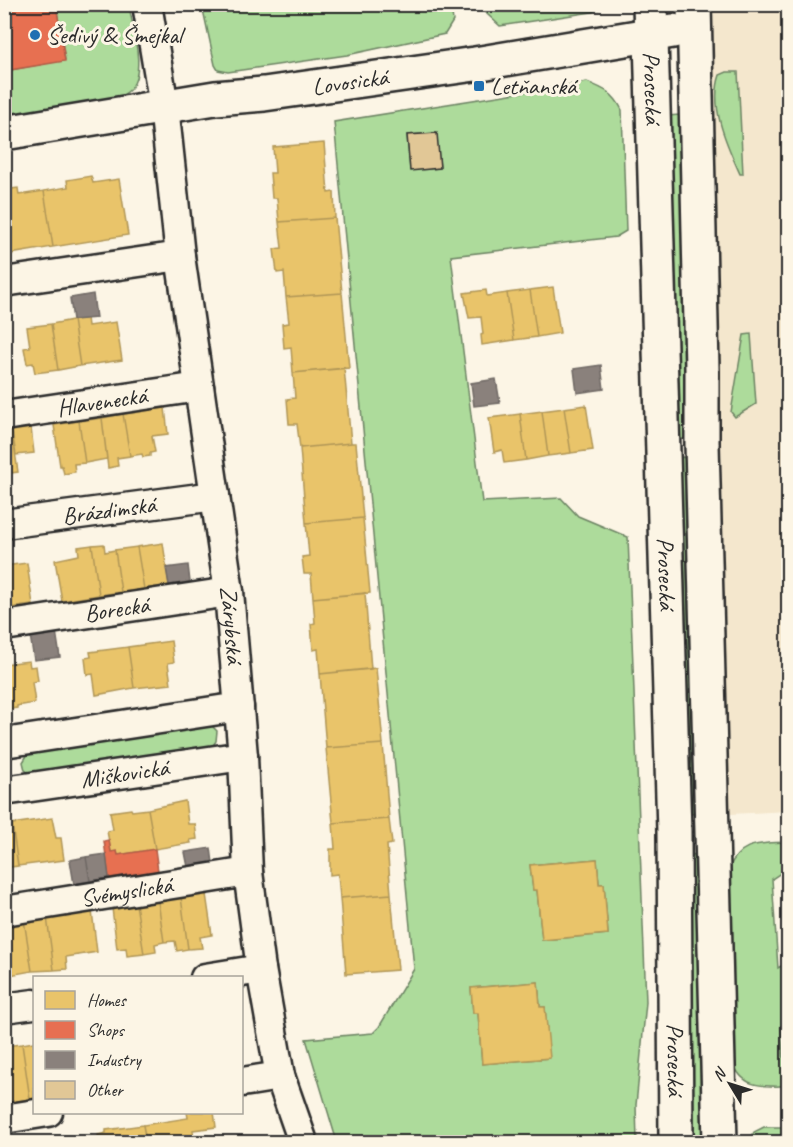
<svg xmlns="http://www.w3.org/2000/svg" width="793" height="1147" font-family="Caveat,sans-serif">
<rect width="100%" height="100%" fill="#fcf5e5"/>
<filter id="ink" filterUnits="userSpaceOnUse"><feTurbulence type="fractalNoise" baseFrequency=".0167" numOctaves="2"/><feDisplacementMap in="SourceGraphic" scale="12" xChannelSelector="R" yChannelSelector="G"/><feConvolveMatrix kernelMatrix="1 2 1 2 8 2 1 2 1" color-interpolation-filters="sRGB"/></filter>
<g filter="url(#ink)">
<path fill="#f4e7cd" d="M710,5h78v806l-58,3z"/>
<path fill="#addb9b" stroke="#6c8363" stroke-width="1.5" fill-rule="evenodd" d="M56,5h73c3,21 17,66 2,83 -2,4 -8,6 -11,9l-115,18v-44l60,-11z
M202,5h249l2,16 -8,13 -98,21 -119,17 -10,-2 -3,-5z
M483,5h123l-14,7 -92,14 -13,-12z
M727,72h11l5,102h-3c-13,-29 -31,-67 -20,-99z
M587,82c17,7 27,11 35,28l4,121 -10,6 -165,19 31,246 79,-4 17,18 50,21 18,465 -10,103 1,37h-300l-31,-103 67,-6 6,-6 35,-58 -80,-847zM436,133l4,35 -30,2 -3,-35zM597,859l2,25h5l4,50 -66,6 -5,-50h-4l-3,-25zM538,982l2,25h5l4,51 -67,6 -4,-51h-5l-2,-25z
M679,115l8,318 -3,6h-6l-10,-323z
M751,334l5,70 -21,13 -4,-5 13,-77z
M683,457l5,4 8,351 -6,3 -5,-5 -8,-350z
M208,722l9,9 -1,10 -6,9 -176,26 -9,-6 -2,-8 5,-8z
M788,842v26l-16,11 6,89 10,-6v58l-7,6 2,31h5v29c-22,0 -47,4 -55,-25l-4,-192c11,-29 33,-25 59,-27z
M691,853l6,4 8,285h-11l-7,-282z
M764,1127h24v15h-39l5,-10z"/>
<path fill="#e9c46a" stroke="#b09657" stroke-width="1.5" d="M324,143l4,50 6,-1 1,26 -56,4 -2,-24h-5l-2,-25h5l-2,-26z
M91,176l2,7 26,-4 9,56 -75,12 -9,-56 24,-4 -1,-7z
M18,188l1,7 25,-4 9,56 -49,8v-65z
M335,218l7,75 -56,4 -2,-25 -7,1 -3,-24 8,-1 -3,-26z
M553,287l7,46 -23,4 -7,-47z
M486,290l1,6 20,-3 7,47 -32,5 -1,-10 2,-1 -2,-17 -12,1 -5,-25z
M530,290l7,47 -23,3 -7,-47z
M342,293l7,75 -56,5 -2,-26 -7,1 -2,-24 7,-1 -3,-26z
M87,318l1,8 28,-4 6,38 -42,6 -7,-46z
M73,320l7,46 -22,4 -7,-46z
M51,324l7,46 -23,3 -2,-10 -6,1 -3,-16 6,-1 -3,-20z
M344,368l7,75 -51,5 -3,-24h-8l-2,-25 8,-1 -2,-25z
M586,405l7,45 -22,3 -7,-45z
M165,408l3,26 -16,2 3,16 -5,1v3l-7,1 -1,-3 -12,2 -7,-42z
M564,408l7,45 -23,3 -6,-45z
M542,411l6,45 -22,4 -6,-46z
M123,414l7,42 -13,2 1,8 -10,2 -6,-50z
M520,414l6,46 -22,3 -2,-13 -8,2 -5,-34z
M102,418l5,41 -22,4 -6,-42z
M79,421l6,42 -11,1 1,8 -11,2 -2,-8h-2l-6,-41z
M31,428l3,25 -18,2 -4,-24z
M12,431l6,41 -14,2v-42z
M351,443h5l7,75 -57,5 -6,-75z
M363,518l7,75 -57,5 -2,-24h-7l-2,-17 7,-1 -3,-33z
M163,543l6,42 -25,4 -7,-42z
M104,544l1,8 10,-2 6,42 -22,3 -7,-50z
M92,545l7,50 -37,6 -7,-41 24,-5 -1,-8z
M137,547l7,42 -23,3 -6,-42z
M27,563l6,42 -25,3 -4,-22v-20z
M4,586l4,22 -4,1z
M365,593l6,76 -51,5 -2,-25 -5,1 -2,-26 4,-1 -2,-25z
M171,641l3,21 -6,1 3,21 -37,4 -6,-41z
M128,647l6,41 -38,7 -3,-21 -6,1 -2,-17 6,-1 -1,-5z
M29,661l1,6 6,-1 2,15 -6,1 3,21 -18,3v2l-13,2v-46z
M376,668l7,76 -57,4 -6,-74z
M383,744l6,75 -56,4 -7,-75z
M185,801l3,23h7l2,15 -7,1 1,3 -36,6 -7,-40z
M131,809l1,2 16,-2 7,40 -37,6 -1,-4 -6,1 -4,-21 6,-1 -3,-18z
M52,818l4,20h5l3,22 -46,6 -6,-42z
M389,819l3,25 -5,1 4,49 -51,4 -2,-24 -8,1v-26h5l-2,-26z
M12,824l6,42 -14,2v-43z
M597,859l2,25h5l4,50 -66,6 -5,-50h-4l-3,-25z
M206,894l6,41 -12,2 2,11 -14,1 -7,-52z
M391,894l7,76 -52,4 -6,-76z
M181,897l7,52 -11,2 -2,-10 -11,1 -6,-41z
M158,901l6,41 -9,2 1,8 -12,2 -8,-50z
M136,904l8,50 -17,2 -1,-8 -9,1 -5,-41z
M92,911l5,41 -31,5 1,12 -13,1 -7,-53z
M47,917l7,53 -22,1 -8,-51z
M24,920l8,51 -22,4 -6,-36v-16z
M4,939l6,36 -6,1z
M538,982l2,25h5l5,51 -68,6 -4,-51h-5l-2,-25z
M34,1042v57h-4l-8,-55z
M22,1044l8,55 -25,4 -1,-57z
M187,1112h27l2,15 -23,3 1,10 -10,2h-38l-3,-17 45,-7z
M143,1125l3,17h-47l-1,-7 8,-2v-3z"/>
<path fill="#e76f51" stroke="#af5b46" stroke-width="1.5" d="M4,4h52l9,57 -61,10z
M109,840l2,12 6,-1 1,4 37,-6 3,22 -49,7 -5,-37z"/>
<path fill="#8a817c" stroke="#6e6764" stroke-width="1.5" d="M93,294l3,24 -23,2 -3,-22z
M601,365l3,24 -27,4 -3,-24z
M496,379l4,24 -26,3 -3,-23z
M188,565l2,17 -21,3 -3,-17z
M56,631l4,26 -26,3 -4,-25z
M211,848l2,15 -25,4 -3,-15z
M106,854l3,24 -19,3 -4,-24z
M86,857l4,24 -16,3 -4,-24z"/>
<path fill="#e1c796" stroke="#2b2b2b" stroke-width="1.5" d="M437,133l3,35 -30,3 -3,-36z"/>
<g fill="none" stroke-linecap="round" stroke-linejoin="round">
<defs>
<g id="street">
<path id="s1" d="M147,4l17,102 16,150 49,336 14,164 5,116 13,97 19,107 23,66"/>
<path d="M4,282l176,-26"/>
<path id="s2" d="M4,416l195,-29"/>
<path id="s3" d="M4,524l211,-28"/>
<path id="s4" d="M4,626l225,-34"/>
<path d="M4,743l235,-36"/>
<path id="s5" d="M4,791l239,-35"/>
<path id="s6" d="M4,911l244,-39"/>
<path d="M205,978l56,-9"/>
<path d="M4,1008l30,-4"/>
<path d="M242,1082l38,-6"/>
<path d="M4,1119l44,-7"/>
</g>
<g id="secondary">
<path id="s7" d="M650,4l24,828 2,310"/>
<path d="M694,4l8,365v75l18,698"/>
<path id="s8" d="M4,133l211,-35 49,-4 211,-30 198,-33"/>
</g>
</defs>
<use href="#street" stroke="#2b2b2b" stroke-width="33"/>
<use href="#secondary" stroke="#2b2b2b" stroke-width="38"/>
<use href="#street" stroke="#fcf5e5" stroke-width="28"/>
<use href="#secondary" stroke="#fcf5e5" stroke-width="33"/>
</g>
</g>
<g fill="#1f6fb2" stroke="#fcf5e5" stroke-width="2">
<circle cx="35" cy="35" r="6"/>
<rect x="473" y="80" width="12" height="12" rx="3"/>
</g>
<g text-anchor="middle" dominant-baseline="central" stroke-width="6" stroke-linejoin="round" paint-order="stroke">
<g font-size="24" fill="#2b2b2b" stroke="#fcf5e5" text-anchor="start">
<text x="47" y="35">Šedivý &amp; Šmejkal</text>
<text x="491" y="86">Letňanská</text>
</g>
<g font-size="24" fill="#2b2b2b" stroke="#fcf5e5">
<text stroke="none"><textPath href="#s8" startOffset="350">Lovosická</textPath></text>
<text stroke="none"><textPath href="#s7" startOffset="84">Prosecká</textPath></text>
<text stroke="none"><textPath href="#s2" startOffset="99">Hlavenecká</textPath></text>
<text stroke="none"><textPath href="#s3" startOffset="106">Brázdimská</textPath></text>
<text stroke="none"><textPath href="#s7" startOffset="570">Prosecká</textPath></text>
<text stroke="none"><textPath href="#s4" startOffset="114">Borecká</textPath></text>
<text stroke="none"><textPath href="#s1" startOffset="627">Zárybská</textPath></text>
<text stroke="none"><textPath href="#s5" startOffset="122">Miškovická</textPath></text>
<text stroke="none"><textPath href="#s6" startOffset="124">Svémyslická</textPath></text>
<text stroke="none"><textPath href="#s7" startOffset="1056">Prosecká</textPath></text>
</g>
</g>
<rect width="793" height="1147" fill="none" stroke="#fcf5e5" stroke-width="24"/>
<rect x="12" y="12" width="769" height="1123" fill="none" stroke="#2b2b2b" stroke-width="2" filter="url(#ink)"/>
<rect x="33" y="976" width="210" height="138" fill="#fcf5e5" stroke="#a8a49b" stroke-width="1.5"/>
<rect x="45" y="991" width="30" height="18" fill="#e9c46a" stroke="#a8a49b" stroke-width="1.5"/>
<text x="87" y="1006" font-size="18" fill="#2b2b2b">Homes</text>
<rect x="45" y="1021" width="30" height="18" fill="#e76f51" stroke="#a8a49b" stroke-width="1.5"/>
<text x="87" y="1036" font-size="18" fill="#2b2b2b">Shops</text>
<rect x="45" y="1051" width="30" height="18" fill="#8a817c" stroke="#a8a49b" stroke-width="1.5"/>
<text x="87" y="1066" font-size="18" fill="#2b2b2b">Industry</text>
<rect x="45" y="1081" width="30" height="18" fill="#e1c796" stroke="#a8a49b" stroke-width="1.5"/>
<text x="87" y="1096" font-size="18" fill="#2b2b2b">Other</text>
<g transform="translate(730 1084) rotate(308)" stroke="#fcf5e5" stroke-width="4.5" paint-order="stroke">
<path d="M0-4.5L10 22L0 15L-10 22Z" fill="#2b2b2b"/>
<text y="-9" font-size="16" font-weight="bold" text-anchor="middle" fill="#2b2b2b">N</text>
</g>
</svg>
